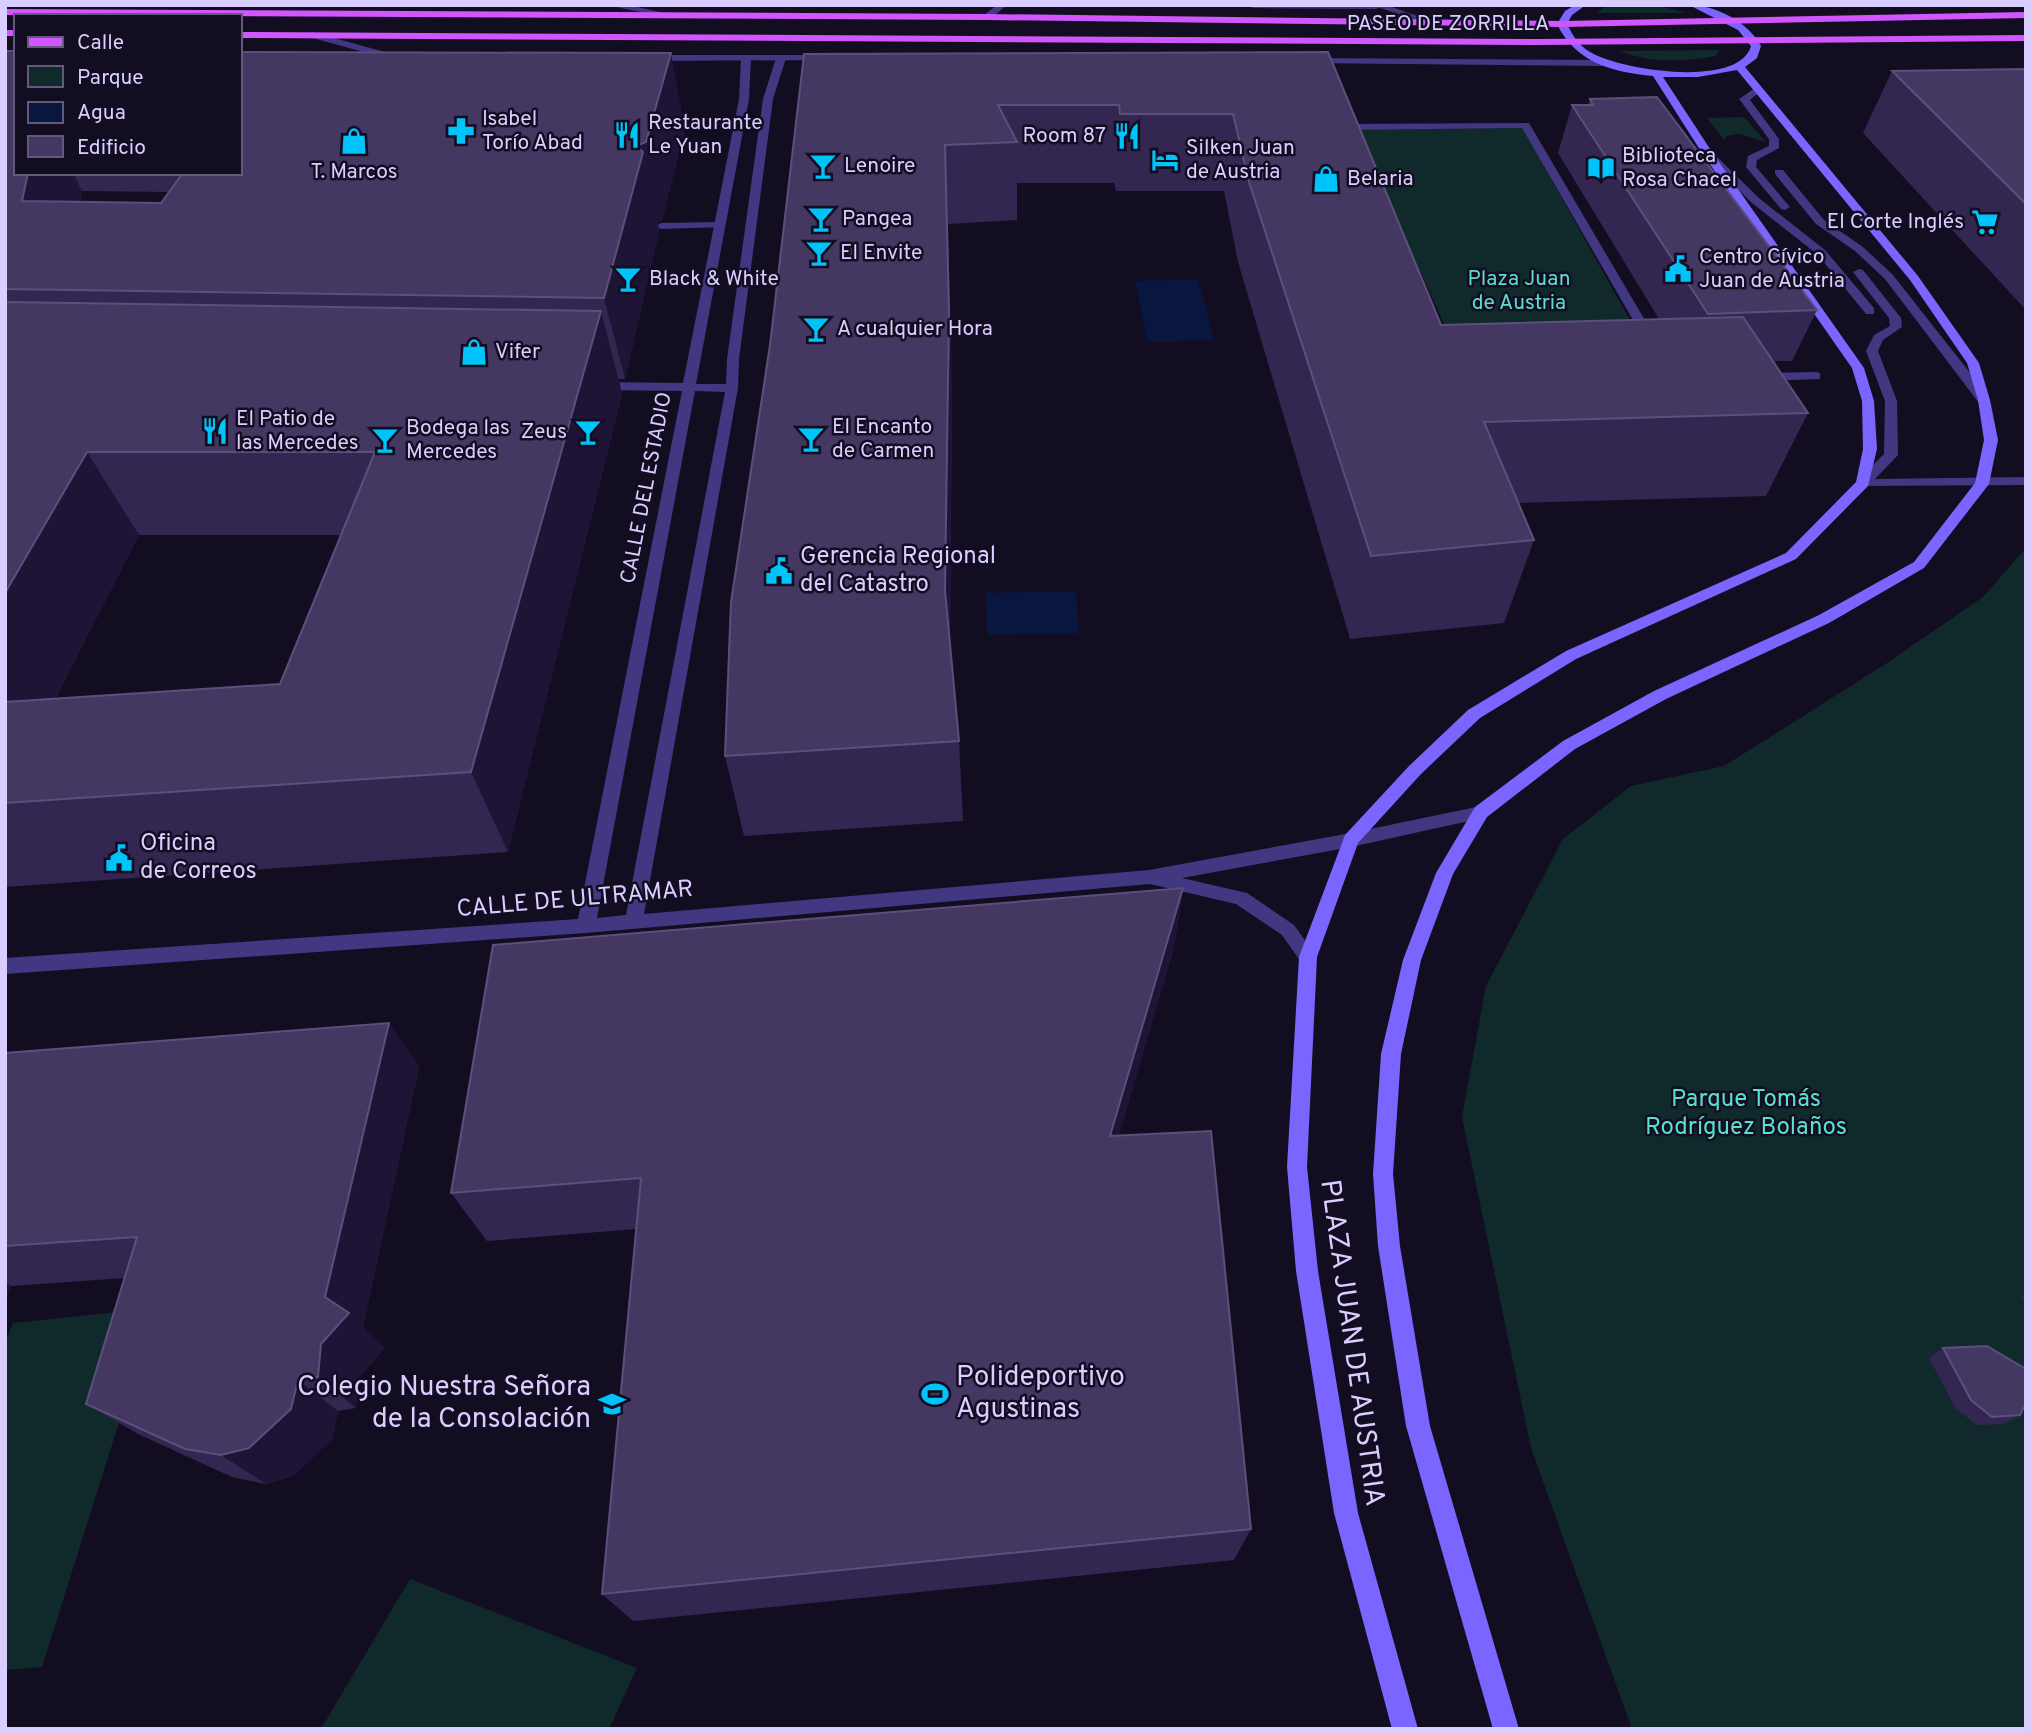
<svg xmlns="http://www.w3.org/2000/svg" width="2031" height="1734" font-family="Overpass,sans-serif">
<rect width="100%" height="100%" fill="#130d22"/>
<path fill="#102a2c" d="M1617,5l42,1 28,7h-90l6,-5z
M1719,50l-3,6c-34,6 -64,7 -97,-5z
M1744,117l22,25 -27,-8 -12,2 -3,4 -17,-22z
M1523,128l135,243 -190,5 -113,-247z
M2024,550l2,1179h-394l-101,-281 -69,-331 24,-131 77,-147 68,-53 93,-20 160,-101 99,-68z
M155,1308l-113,359 -37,3v-327l8,-20z
M410,1579l227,89 -28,61h-288z"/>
<path fill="#09163f" d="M1198,279l16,61 -66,2 -13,-61z
M1076,591l3,42 -92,2 -1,-42z"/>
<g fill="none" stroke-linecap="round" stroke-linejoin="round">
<path fill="#423781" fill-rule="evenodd" d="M607,5h21l46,10 -5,3z
M1249,5h131l1,1 -5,3 -123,-1z
M312,32l84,23 2,2 -5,3 -84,-23 -2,-2z
M827,55l3,1v4l-181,1 -5,-3 5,-3z
M1307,58l301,2 5,3 -5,3 -304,-3v-4z
M1758,86l5,3 -13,11 29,39v9l-22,12 -1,7 34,40 -5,3 -4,-1 -35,-42 2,-11 21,-10v-7l-30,-40z
M1529,123l127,216 -2,3 -10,-3 -122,-211 -184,2 -5,-3 5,-3z
M1703,151h8l49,48 65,51 49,58v6h-8l-49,-60 -65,-51 -49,-48z
M1775,170h8l41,50 39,27 30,28 96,122v6h-10l-94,-124 -30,-28 -39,-27 -41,-50z
M719,222l6,3 -2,2 -62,2 -6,-3 6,-3z
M1859,269l4,1 38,48 1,9 -19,13 -5,11 19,50 1,54 -23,24 151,-2v8l-168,1v-6l26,-26 1,-53 -19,-50 8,-16 16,-9 -1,-8 -36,-46z"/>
<path fill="#423781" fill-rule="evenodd" d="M1816,372l4,1v6l-58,2 -6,-4 6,-4z"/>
<path fill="#423781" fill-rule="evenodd" d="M997,5h10l-17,14h-6v-4z
M1372,5h14l49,17 -8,2z
M746,55l5,3 -2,41 -53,285h30l1,-25 36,-260 13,-41 5,-3 5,3 -13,41 -34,260 -1,29 -94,526 505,-44 202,-37 130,-27 6,1 2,5 -2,5 -136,30 -169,31 65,15 47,32 23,32 -2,5 -7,3 -7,-3 -19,-27 -46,-31 -86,-20 -564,49 -581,41v-16l573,-39 104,-528 -83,-1 -6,-4 6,-4 84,1 56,-284 2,-41zM695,391l30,1 -99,523 -29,3z"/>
<path fill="#7a65ff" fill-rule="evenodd" d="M1575,5h11l-14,10 -5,9c6,12 11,21 23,28 29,18 149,37 161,-6l-13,-16 -49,-25c27,0 59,17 72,41l-4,12 -12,9 173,209 61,87 11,37 8,40 -9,44 -65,84 -95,55 -163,76 -91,50 -88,68 -34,57 -32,86 -20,94 -8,120 7,72 30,180 89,303h-26l-87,-303 -28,-180 -5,-72 8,-120 22,-94 33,-87 39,-66 88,-66 91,-50 165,-76 95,-53 61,-79 9,-43 -6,-40 -11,-37 -57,-83 -173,-210 -39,7h-35l49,75 152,216 10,33 3,48 -9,37 -72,73 -220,100 -96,59 -59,56 -63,69 -41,114 -10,210 11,104 40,242 60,216h-26l-58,-216 -38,-242 -9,-104 12,-210 46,-122 64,-69 59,-56 98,-59 220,-98 70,-71 7,-33 -1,-48 -10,-33 -150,-215 -49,-77c-41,-4 -77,-13 -96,-52l8,-13z"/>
<path fill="#d255ff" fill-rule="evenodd" d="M5,9l982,5 575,7 464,-9v6l-464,9 -575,-7 -982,-5z
M5,30h11v6h-11z
M240,32l1299,7 487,-4v6l-487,4 -1299,-7z"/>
</g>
<path fill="#332650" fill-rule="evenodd" d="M5,51l11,122h224l445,-44 -23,91 -4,3 1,8 -34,148h-7l4,14 -114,459 -503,35zM82,191l87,1 -8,11 -81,-1zM139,535h202l-61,149 -225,15z
M1328,52l113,273 218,-6 -101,-166 14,-48h16l2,-6 227,211 -25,51h-19l35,52 -42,83 -247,7 15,37 -30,83 -154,16 -112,-377 -14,-71h-108l-2,-8h-97v37l-69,4 4,171 -2,244 9,102 4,80 -219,15 -19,-80 45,-411 34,-291z
M2026,69v241l-163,-177 29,-62z
M1183,888l-9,59 -55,188 132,394 -17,31 -601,61 -31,-27 34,-365 -149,12 -36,-48z
M389,1023l30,44 -56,260 22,21 -26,29 -3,31 -18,3 -6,28 -39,37 -27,8 -34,-7 -94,-43 -52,-30 39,-126 -114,8 -6,16v-249z
M2026,1295v9l-5,-6z
M1943,1348l77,67 -16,9 -27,1 -21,-16 -27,-51z"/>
<path fill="#1e1436" d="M671,53l14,76 -23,91 -4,3 1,8 -34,148 -21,-81 32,-152z
M945,145l7,250 -3,277 -4,-82z
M28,173h45l9,18 -15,91 -45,-81z
M601,311l21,82 -114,459 -37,-80z
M87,452l52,83 -101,197 -33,5v-144z
M1183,888l-9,59 -70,240 6,-51z
M389,1023l30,44 -56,260 22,21 -26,29 -3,31 -38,-31 7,-80z
M5,1282l6,4 -6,16z
M298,1380l40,31 -6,28 -39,37 -27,8 -45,-29z"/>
<path fill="#443863" stroke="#5c4f7b" stroke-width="2" d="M5,51h11v122h12l-6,28 139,2 22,-30h57v-121l431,1 -25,89 -10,4 7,6 -39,146 -599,-9z
M1328,52l113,273 302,-8 65,96 -324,9 50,118 -163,16 -122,-374 -16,-68h-113l-1,-9h-121l19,37 -72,3 4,168 -4,277 14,151 -234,15 6,-154 39,-257 34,-291z
M2026,69v135l-134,-133z
M1657,97l160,213 -109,4 -136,-209h21l-3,-6z
M5,302l596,9 -130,461 -466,31v-101l275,-18 95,-232h-288l-82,141z
M1183,888l-73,248 101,-5 40,398 -649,65 39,-416 -190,15 42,-248z
M389,1023l-64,274 24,16 -28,31 -3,33 -20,3 -7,29 -42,39 -28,7 -36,-6 -99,-45 51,-167 -132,9v-193z
M1987,1346l39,23v34l-6,12 -28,2 -21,-17 -28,-52z"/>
<defs>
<symbol id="pharmacy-bare" viewBox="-9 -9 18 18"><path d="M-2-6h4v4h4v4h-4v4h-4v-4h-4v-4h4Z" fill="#00c4f9" stroke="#130d22" stroke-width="2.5" paint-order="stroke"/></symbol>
<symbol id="restaurant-bare" viewBox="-9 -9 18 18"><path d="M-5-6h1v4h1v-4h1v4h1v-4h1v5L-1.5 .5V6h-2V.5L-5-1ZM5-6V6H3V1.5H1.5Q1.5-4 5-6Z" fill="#00c4f9" stroke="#130d22" stroke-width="2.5" paint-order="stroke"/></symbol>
<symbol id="shop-bare" viewBox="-9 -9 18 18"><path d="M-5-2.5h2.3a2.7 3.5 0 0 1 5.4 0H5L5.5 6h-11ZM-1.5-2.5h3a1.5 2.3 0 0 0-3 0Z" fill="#00c4f9" stroke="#130d22" stroke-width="2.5" paint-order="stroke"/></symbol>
<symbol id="hotel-bare" viewBox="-9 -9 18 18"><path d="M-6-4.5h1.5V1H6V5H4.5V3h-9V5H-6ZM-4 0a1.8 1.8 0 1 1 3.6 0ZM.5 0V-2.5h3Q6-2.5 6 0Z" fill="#00c4f9" stroke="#130d22" stroke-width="2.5" paint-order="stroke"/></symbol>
<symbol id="bar-bare" viewBox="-9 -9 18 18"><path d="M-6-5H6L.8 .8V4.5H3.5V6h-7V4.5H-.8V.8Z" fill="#00c4f9" stroke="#130d22" stroke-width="2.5" paint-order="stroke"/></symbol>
<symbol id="library-bare" viewBox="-9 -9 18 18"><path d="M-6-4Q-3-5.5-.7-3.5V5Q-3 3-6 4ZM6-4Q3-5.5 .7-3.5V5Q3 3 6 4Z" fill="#00c4f9" stroke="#130d22" stroke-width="2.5" paint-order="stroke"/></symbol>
<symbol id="supermarket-bare" viewBox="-9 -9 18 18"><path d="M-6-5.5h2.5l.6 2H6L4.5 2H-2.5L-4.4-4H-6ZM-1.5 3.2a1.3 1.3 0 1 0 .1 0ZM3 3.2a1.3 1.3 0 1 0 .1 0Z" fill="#00c4f9" stroke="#130d22" stroke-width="2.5" paint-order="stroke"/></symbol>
<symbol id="civic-bare" viewBox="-9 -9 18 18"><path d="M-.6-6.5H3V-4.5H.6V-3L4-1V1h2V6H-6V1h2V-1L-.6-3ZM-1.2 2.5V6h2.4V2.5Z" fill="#00c4f9" stroke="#130d22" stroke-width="2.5" paint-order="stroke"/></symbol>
<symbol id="stadium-bare" viewBox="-9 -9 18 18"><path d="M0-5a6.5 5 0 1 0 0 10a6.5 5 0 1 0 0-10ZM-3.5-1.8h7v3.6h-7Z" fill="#00c4f9" stroke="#130d22" stroke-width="2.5" paint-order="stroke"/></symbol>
<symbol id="school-bare" viewBox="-9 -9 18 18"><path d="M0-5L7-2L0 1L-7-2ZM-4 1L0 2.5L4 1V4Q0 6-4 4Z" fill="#00c4f9" stroke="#130d22" stroke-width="2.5" paint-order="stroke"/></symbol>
</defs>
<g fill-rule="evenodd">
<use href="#pharmacy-bare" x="442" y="112" width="38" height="38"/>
<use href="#restaurant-bare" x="608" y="116" width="38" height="38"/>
<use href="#restaurant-bare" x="1108" y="117" width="38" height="38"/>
<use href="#shop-bare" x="335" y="122" width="38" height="38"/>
<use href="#hotel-bare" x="1146" y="141" width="38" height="38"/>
<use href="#bar-bare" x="804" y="147" width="38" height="38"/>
<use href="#library-bare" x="1582" y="149" width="38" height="38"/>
<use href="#shop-bare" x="1307" y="160" width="38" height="38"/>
<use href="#bar-bare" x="802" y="200" width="38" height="38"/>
<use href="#supermarket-bare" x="1966" y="203" width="38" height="38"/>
<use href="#bar-bare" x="800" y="234" width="38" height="38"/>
<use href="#civic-bare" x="1659" y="250" width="38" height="38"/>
<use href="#bar-bare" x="609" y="260" width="38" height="38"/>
<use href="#bar-bare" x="797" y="310" width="38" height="38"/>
<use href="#shop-bare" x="455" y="333" width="38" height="38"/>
<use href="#restaurant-bare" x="196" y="412" width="38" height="38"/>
<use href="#bar-bare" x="569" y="413" width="38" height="38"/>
<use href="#bar-bare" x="792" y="420" width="38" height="38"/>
<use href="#bar-bare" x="366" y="421" width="38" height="38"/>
<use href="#civic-bare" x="760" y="552" width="38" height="38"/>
<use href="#civic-bare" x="100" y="839" width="38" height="38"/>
<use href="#stadium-bare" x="916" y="1375" width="38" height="38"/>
<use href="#school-bare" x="593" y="1385" width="38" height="38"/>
</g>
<g text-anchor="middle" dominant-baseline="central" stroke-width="5" stroke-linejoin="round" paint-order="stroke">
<g font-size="21" fill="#d9ceff" stroke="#130d22">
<text x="1448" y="24">PASEO DE ZORRILLA</text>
<text transform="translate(647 488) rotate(-79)">CALLE DEL ESTADIO</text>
</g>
<g font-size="21" fill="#d9ceff" stroke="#130d22" text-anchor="start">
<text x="482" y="119">Isabel<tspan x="482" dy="24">Torío Abad</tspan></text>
<text x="648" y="123">Restaurante<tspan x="648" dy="24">Le Yuan</tspan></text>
<text x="1106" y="136" text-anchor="end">Room 87</text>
<text x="1186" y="148">Silken Juan<tspan x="1186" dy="24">de Austria</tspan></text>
<text x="1622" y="156">Biblioteca<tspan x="1622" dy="24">Rosa Chacel</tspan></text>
<text x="844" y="166">Lenoire</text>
<text x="354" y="172" text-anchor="middle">T. Marcos</text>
<text x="1347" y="179">Belaria</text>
<text x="842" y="219">Pangea</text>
<text x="1964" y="222" text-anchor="end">El Corte Inglés</text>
<text x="840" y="253">El Envite</text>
<text x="1699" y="257">Centro Cívico<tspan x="1699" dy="24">Juan de Austria</tspan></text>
<text x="649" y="279">Black &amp; White</text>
<text x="837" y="329">A cualquier Hora</text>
<text x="495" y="352">Vifer</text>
<text x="236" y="419">El Patio de<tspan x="236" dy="24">las Mercedes</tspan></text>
<text x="832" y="427">El Encanto<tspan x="832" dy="24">de Carmen</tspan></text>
<text x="406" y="428">Bodega las<tspan x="406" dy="24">Mercedes</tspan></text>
<text x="567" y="432" text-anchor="end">Zeus</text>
</g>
<g font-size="21" fill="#58e0cd" stroke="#130d22">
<text x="1519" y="279">Plaza Juan<tspan x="1519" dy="24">de Austria</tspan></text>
</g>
<g font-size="24" fill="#d9ceff" stroke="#130d22" text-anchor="start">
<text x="800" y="557">Gerencia Regional<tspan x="800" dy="28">del Catastro</tspan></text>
<text x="140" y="844">Oficina<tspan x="140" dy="28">de Correos</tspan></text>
</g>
<g font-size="24" fill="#d9ceff" stroke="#130d22">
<text transform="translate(575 900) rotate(-5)">CALLE DE ULTRAMAR</text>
</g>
<g font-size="24" fill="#58e0cd" stroke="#130d22">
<text x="1746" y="1100">Parque Tomás<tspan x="1746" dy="28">Rodríguez Bolaños</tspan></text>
</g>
<g font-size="28" fill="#d9ceff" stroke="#130d22">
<text transform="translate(1351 1343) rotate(82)">PLAZA JUAN DE AUSTRIA</text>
</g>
<g font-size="28" fill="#d9ceff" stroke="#130d22" text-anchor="start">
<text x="956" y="1378">Polideportivo<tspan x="956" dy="32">Agustinas</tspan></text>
<text x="591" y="1388" text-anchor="end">Colegio Nuestra Señora<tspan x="591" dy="32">de la Consolación</tspan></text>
</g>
</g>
<rect width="2031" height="1734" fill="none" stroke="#d9ceff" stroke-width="14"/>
<rect x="14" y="14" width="228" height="161" fill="#130d22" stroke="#625a7a" stroke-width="2"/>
<rect x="28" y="37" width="35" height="10" fill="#d255ff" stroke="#625a7a" stroke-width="2"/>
<text x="77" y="49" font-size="21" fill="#d9ceff">Calle</text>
<rect x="28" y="66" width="35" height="21" fill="#102a2c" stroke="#625a7a" stroke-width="2"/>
<text x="77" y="84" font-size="21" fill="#d9ceff">Parque</text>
<rect x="28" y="102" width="35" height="21" fill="#09163f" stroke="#625a7a" stroke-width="2"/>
<text x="77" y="119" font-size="21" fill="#d9ceff">Agua</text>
<rect x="28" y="136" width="35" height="21" fill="#443863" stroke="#625a7a" stroke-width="2"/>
<text x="77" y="154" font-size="21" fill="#d9ceff">Edificio</text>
</svg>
